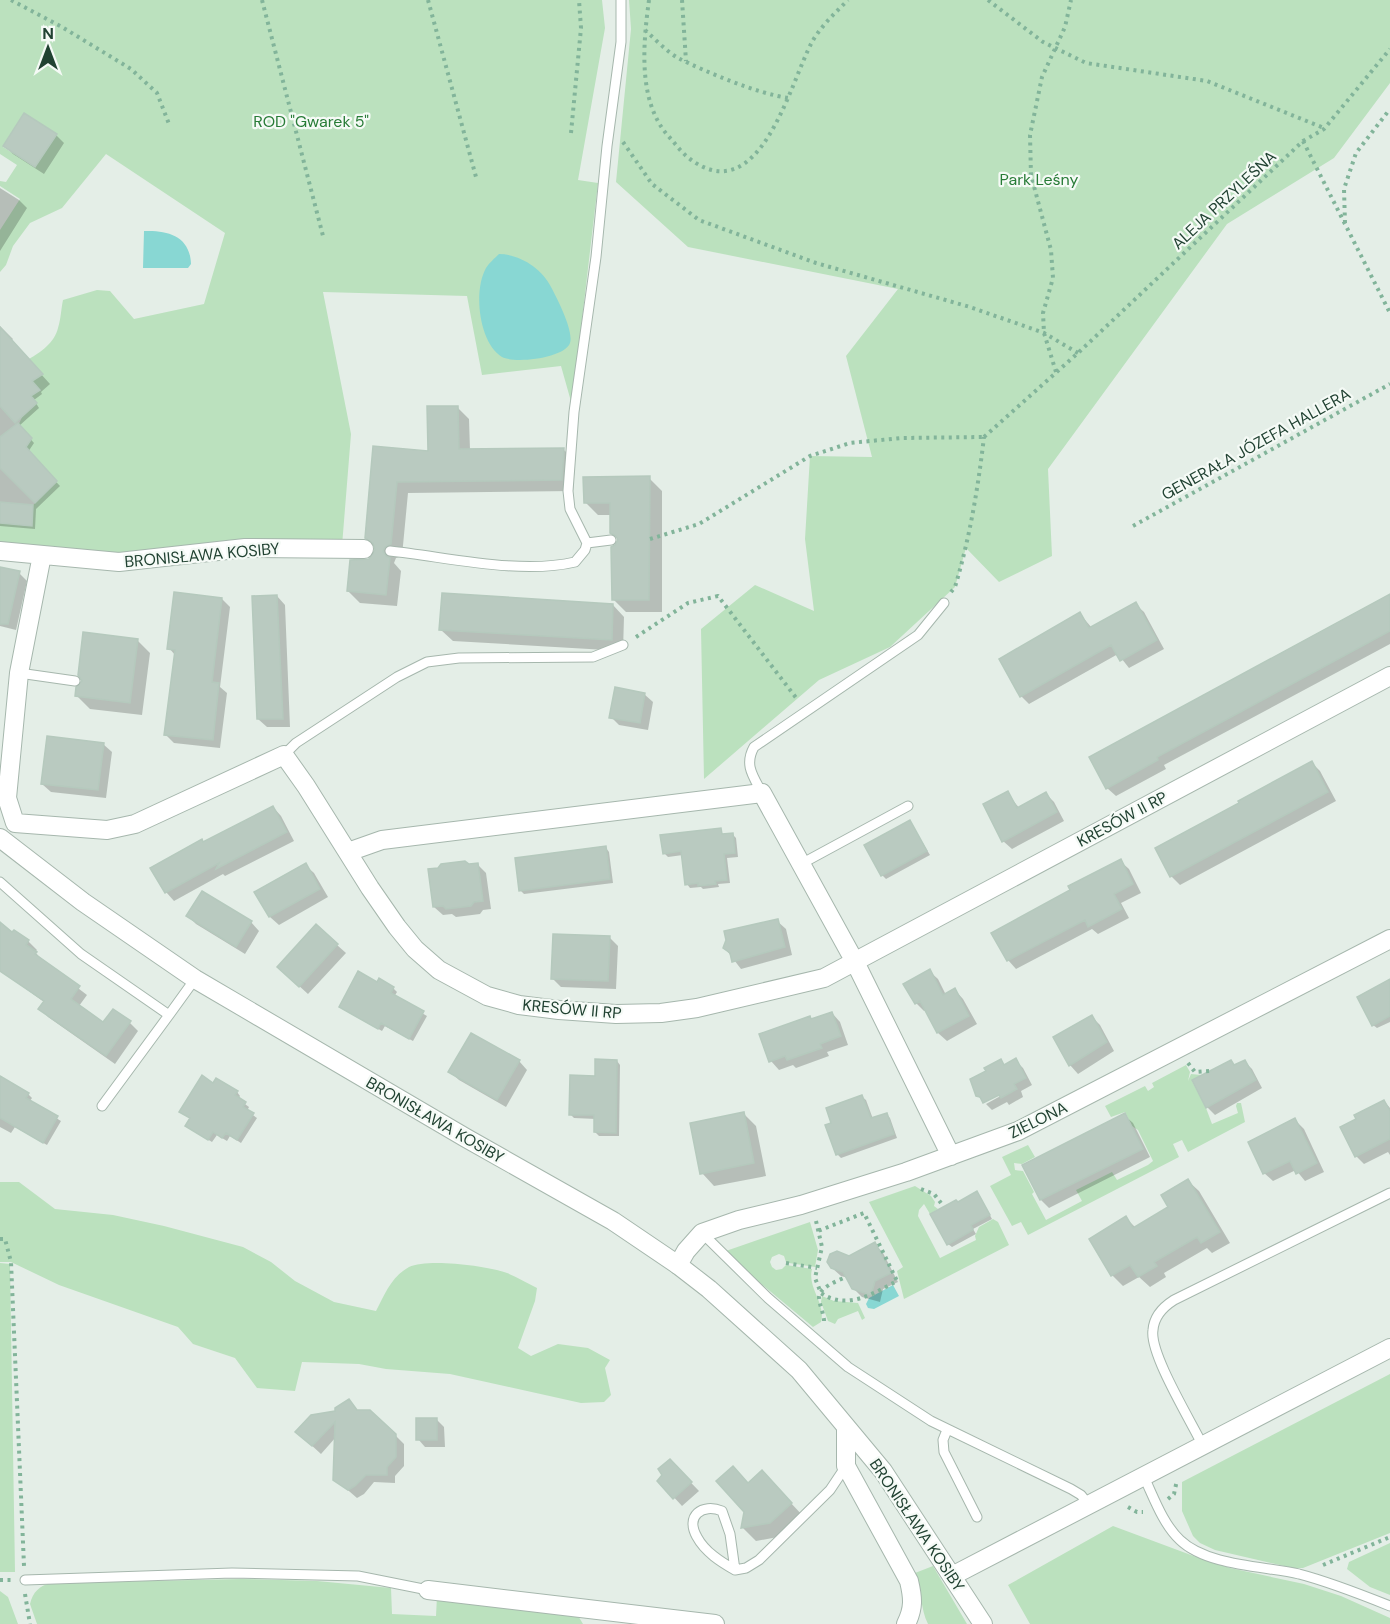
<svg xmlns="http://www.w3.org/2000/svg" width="1390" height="1624" font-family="'DM Sans',sans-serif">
<rect width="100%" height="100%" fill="#e4eee7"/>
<path fill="#bbe1be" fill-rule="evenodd" d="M0,0h602l3,28 -27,152 20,3 -26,222 -11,-39 -79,9 -15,-79 -144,-4 28,142 -9,112 -224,11 -118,-10v-24l32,3 1,-21 24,-23 -31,-35 -7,-23 3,-7 15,-14 -6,-7 9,-6 -8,-9 10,-7 -13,-15c11,-6 26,-17 29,-31 3,-9 3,-19 5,-28l34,-10 13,1 24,28 70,-15 21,-71 -119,-79 -44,54 -32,15 -17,23 -7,19 -6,7v-42l20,-31 -20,-13v-5l6,1 11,-17 -17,-11zM56,134l-21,33 -32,-20v-1z
M629,0h761v83l-56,75 -107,66 -179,245 4,87 -53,26 -33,-34 -11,39 -65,60 -71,33 -115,99 -3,-150 54,-44 59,26 -9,-72 5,-83 62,1 -26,-101 52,-67 -210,-42 -72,-65 15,-153z
M1186,1065l4,7 -2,9 3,-7 10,1 -9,6 14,27 6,16 26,-11 -2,-7 1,-3h4l4,19 -57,30 -6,-12 -9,4 6,13 -151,78 -7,-13 -9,4 -22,-40 21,-11 -9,-18 26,-12 7,12 -13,7 -8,-1 1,7 8,1 11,21 -2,2 14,26 36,-19 -6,-11 36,-18 5,8 31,-15 5,-4 -15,-31 -6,-4 -7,-14 -14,5 -6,-11 40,-20 3,5 6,-4 -2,-4z
M0,1182h19l36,27 58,6 51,11 79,21 28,15 24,19 39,21 42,9c9,-17 15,-34 33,-44 19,-9 79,-1 98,6 10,4 20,10 30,15l-2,13 -17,47 13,8 27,-12 30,4 22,12 -5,8 6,27 -7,7 -23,1 -131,-29 -64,-5 -27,-5 -57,-2 -7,29 -38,-3 -22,-30 -42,-14 -15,-17 -119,-42 -48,-23h-11z
M915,1186l16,10 4,6 -1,4 4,3 -8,5 -6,-10 -5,6 -1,6 22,42 36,-18 -1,-4 4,-9 14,-8 5,3 11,23 -105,54 -7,-28 6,-4 -34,-65z
M810,1222l8,28 -3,17 -26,-4 -3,-1 -2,-6 -5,-2 -7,3 -2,5 2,5 4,3 6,-1 4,-4 26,4c-5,19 14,34 9,53l-8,5 -90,-75z
M0,1263l10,1 5,308h-15z
M822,1296l12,5 24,2 7,15 -3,2 -4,-9 -20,8 -3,5 -7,-3 -7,-19z
M1390,1374v159l-87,35h-10l-78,-18 -15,-7 -7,-7 -11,-25v-29z
M1113,1526l86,32 31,10 74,16 37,12 49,22v6h-360l-22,-39z
M1390,1543v52l-20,-8 -23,-18 2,-7z
M933,1566l34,58h-39c-8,-16 -6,-34 -13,-51z
M242,1579l75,2 74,7 1,26 44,2 1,-20 140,18 6,10h-546l-7,-20c3,-12 9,-18 21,-21z
M0,1591l8,6 10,27h-18z"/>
<path fill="#88d7d3" d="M144,231c24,-1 46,5 47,33l-3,4h-45z
M499,254c20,0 43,14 52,33 6,11 23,44 19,56 -5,15 -55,21 -68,14 -23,-14 -29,-66 -16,-89 3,-5 9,-10 13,-14z
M893,1285l6,11 -25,13 -6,-1 -2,-4 3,-6z"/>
<path fill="#0003" d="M56,135l8,8 -20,31 -31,-20 -8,-8z
M0,188l19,12 8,8 -27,43z
M0,326l13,13 -2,2 39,43 -9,8 1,2 -8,6 5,8 -20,18 15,17 -6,9 32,34 -24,23 -1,20 -35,-3z
M457,407l12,12 1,31 93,-1 12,12 -2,30 -165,2 -6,63 -6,2 -2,5 7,8 -4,35 -37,-3 -12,-12 29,-41 -11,-13 9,-90 54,6z
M649,478l13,13v121h-36l-13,-13 6,-59 -7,-7v-18h-14l-13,-13z
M0,569l19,4 8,8 -11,49 -16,-4z
M277,596l8,9 5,122h-23l-9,-8z
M222,599l8,8 -10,80 7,6 -7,55 -46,-5 -9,-9 10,-79 -6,-7z
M1390,603v41l-226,121 2,4 -50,27 -9,-8z
M1135,604l9,8 20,37 -35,19 -11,-14 -89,50 -8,-8 59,-82 12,14z
M613,605l11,12 -1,34 -170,-10 -12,-11z
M137,640l13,13 -8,62 -52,-6 -13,-13 7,-14z
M644,694l9,8 -5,28 -29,-5 -8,-8z
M103,744l9,8 -6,46 -55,-6 -9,-8z
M1312,763l8,8 16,30 -156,84 -8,-8 -15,-28 84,-45z
M1007,793l13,16 26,-15 8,8 10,19 -52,28 -9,-8z
M273,807l8,9 13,25 -69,35 -2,-2 -49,27 -8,-9 38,-49z
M910,822l20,33 -44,24 -4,-4z
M720,830l4,6 8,-2 4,4 2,19 -11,1 3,25 -12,1 1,3 -16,2 -2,-2 -11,1 -3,-4 -4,-29 -15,2 -4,-4z
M606,848l3,4 4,31 -89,11 -4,-4z
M1120,861l9,8 12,24 -20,10 8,15 -31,16 -6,-5 -76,40 -8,-9 64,-69z
M305,865l9,8 14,24 -49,28 -9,-8 -13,-25z
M478,865l8,8 5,36 -8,1 -3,4 -24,3 -4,-3 -9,1 -9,-8 34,-41z
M188,916l63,6 8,9 -14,23 -49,-30z
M777,921l9,8 6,26 -51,14 -17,-22 4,-6z
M0,926l28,15 9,9 -2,2 9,10 43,33 -8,11 25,18 26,-1 8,8 -23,33 -67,-47 -8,-9 4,-6 -44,-32z
M610,938l8,8 -2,43 -55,-2 -9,-9z
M337,945l9,8 -38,41 -21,-19z
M929,971l9,8 8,16 9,-5 8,9 14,25 -30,17 -9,-8 -12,-23 -2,1 -8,-8z
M1390,981v41l-13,6 -4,-3z
M378,984l15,4 4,4 -3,5 33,19 -14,25 -28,-15 -3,5 -42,-24z
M832,1013l8,9 8,23 -21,7 2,4 -33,12 -3,-3 -14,5 -8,-9 39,-44 3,4z
M1092,1017l8,8 14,26 -36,23 -8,-9z
M1015,1060l8,8 9,17 -11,6 2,6 -14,8 -2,-3 -15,8 -6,-6 20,-11 -1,-3 -21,12 -7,-7 11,-24 13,-10 4,5z
M519,1061l8,9 -21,37 -47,-27 -9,-8z
M617,1061l3,4 -1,71h-20l-4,-4 1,-13 -22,-1 -4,-4 27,-36z
M1244,1061l8,8 10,19 -47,27 -8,-8 24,-45 4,4z
M0,1078l28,16 4,4 -3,4 32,19 -14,24 -32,-18 -4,6 -11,-6z
M214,1085l23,7 3,4 -2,3 11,8 -2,4 10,7 -16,25 -11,-7 -3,5 -10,-6 -5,7 -21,-13v-10l-10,-7z
M862,1097l4,3 7,19 13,-5 4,4 7,20 -56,20 -4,-4 -4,-30z
M1384,1101l6,7v47l-2,-3 -24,12 -8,-8 2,-37z
M744,1114l12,12 10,50 -52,10 -12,-13z
M1124,1115l9,8 17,34 -101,51 -8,-8 -17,-35z
M1295,1120l9,9 20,43 -19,9 -9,-11 -23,11 -9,-8z
M1188,1181l11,10 31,52 -18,10 -5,-5 -43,25 2,4 -16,10 -11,-10 -16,9 -11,-11 -21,-36 35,-21 10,10 34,-21z
M980,1197l12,22 -19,10 3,5 -24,13 -4,-3 10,-40z
M875,1244l8,9 15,29 -15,7 -3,13 -18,-5 -9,-9 -5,-10 -7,-2 -9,-8z
M358,1412l37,23 9,9v22l-9,10v7l-21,-1 -10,12 -7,4 -22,-19 1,-42 -15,17 -24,-22z
M436,1419l8,8 1,20h-20l-7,-8z
M670,1461l29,30 -17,15 -23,-25z
M748,1484l26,1 30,32 -21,19 -27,5 -13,-13z"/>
<path fill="#b9cac0" stroke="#b5c9bd" stroke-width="1.5" d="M24,113l33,21 -22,33 -32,-21z
M0,327l43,47 -11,7 8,9 -9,6 6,7 -22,20 -15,-17z
M427,406h31l1,43 105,-1 -2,32 -165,2 -6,62 -6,3 -2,4 3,5 4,2 -4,37 -39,-4 3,-31 19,-1 6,-9 -2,-7 -8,-5 8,-92 55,5z
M18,423l14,15 -6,9 31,34 -22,22 -35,-35v-31z
M650,476l-1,124h-37l-1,-53 4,-2 3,-5 -2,-4 -6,-3v-30h-26l-1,-26z
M0,502l33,3 -1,21 -32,-3z
M0,567l20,4 -12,53h-8z
M174,592l48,6 -10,84 7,1 -6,57 -49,-5 11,-85 -8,-1z
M442,593l171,11 -1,36 -173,-10z
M1390,594v37l-233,126 1,3 -52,29 -17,-32z
M277,595l6,124h-26l-5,-123z
M1136,602l21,38 -37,21 -9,-16 -91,52 -21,-38 81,-47 9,16z
M83,632l55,7 -8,64 -55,-7 1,-9 6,-6 -4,-6z
M615,687l30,6 -5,30 -31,-5z
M47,736l57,7 -6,47 -57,-6z
M1312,761l16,31 -158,85 -15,-29 84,-45 -1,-2z
M1008,791l9,17 29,-16 11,20 -55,30 -19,-38z
M273,806l14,26 -71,37 3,-6 -54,30 -15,-25 52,-29 1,3z
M910,820l17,31 -46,25 -17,-31z
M721,828l1,6 11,-1 2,20 -11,1 3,26 -12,1 1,3 -18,2v-3l-13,2 -4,-34 -18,3 -3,-19z
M606,846l4,33 -91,12 -4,-33z
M1121,859l12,25 -19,10 8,15 -34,18 -3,-7 -78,41 -16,-28 79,-43 -2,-4z
M465,861l4,3 9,-1 5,38 -9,1 -3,4 -25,3 -3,-3 -10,1 -5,-38 10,-1 3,-4z
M306,863l14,26 -51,28 -15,-25z
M202,891l50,30 -16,26 -50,-31z
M778,919l7,28 -53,15 -2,-9 -7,-5 3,-8 -2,-9z
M0,922l12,10 2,-2 15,10 -3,5 11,7 -2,2 45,32 -9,13 32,23 10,-13 18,12 -25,35 -68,-47 6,-8 -44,-30z
M316,924l22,20 -39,43 -22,-20z
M553,934l57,2 -2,45 -57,-2z
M930,969l13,26 12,-7 14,28 -32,17 -17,-32 -5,3 -12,-20z
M358,971l19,11 2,-4 15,9 -3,6 33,18 -15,28 -28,-16 -3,6 -39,-22z
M1390,979v37l-18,10 -15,-29z
M832,1012l9,24 -21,8 2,4 -35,12 -2,-4 -16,6 -10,-28 51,-18 1,3z
M1092,1015l15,27 -38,24 -16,-29z
M471,1033l49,27 -23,40 -49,-28z
M1016,1058l10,20 -12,6 3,5 -16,9 -2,-3 -16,8 -3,-6 -4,-1 -6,-17 16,-8 -2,-3 17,-9 3,6z
M595,1059l22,1 -1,73 -22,-1v-17h-25l1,-40 25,1z
M1231,1060l3,5 11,-5 11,20 -50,28 -14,-28z
M202,1075l11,8 3,-5 22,13 -3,4 11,7 -3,5 11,6 -17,27 -11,-7 -4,5 -9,-6 -5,8 -23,-14 5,-8 -11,-6z
M0,1076l29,17 -3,5 32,18 -15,27 -43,-25z
M862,1095l9,23 16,-5 7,21 -58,21 -11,-30 6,-2 -5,-15z
M1384,1100l6,11v28l-35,18 -15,-30 16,-8 -2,-4z
M744,1112l10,51 -54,11 -10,-51z
M1125,1113l18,36 -103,51 -18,-35z
M1295,1118l22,45 -21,11 -6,-13 -27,13 -15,-32z
M1188,1179l32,53 -19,11 -4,-6 -43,25 3,4 -19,11 -8,-12 -19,11 -22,-37 37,-23 7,12 35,-21 -7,-12z
M977,1191l13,24 -19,10 2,5 -26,15 -17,-31 26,-14 2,2z
M875,1242l16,31 -16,8 -4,14 -19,-6 -9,-17 -12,-4 -4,-6 3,-8 7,-3 12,5z
M349,1399l8,11h13l26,24v23l-9,10v8h-21l-11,11 -7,4 -15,-10 2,-58 -23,24 -17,-14 16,-17 24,-4v-3z
M416,1418h21v22h-21z
M670,1459l22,23 -19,17 -16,-18 5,-6 -4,-6z
M733,1466l15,17 14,-13 30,33 -22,20 -29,5 3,-16 -28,-31z"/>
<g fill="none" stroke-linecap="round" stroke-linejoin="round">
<defs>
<path id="service" d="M587,543l-17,-34 -2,-18 6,-79 22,-155 11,-111 14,-104v-42
M390,551c57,6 130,24 185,11l10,-12 2,-7 24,-3
M19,673l56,8
M284,755l12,-12 101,-66 30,-15 32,-4 134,-1 30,-12
M762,793c-9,-17 -18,-28 -8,-46l164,-112 26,-32
M801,864l107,-58
M0,882l81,72 88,61 -67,91
M169,1015l26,-36
M702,1233l66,65 80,69 83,54 140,68 10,6 8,10
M947,1430l-4,10 1,12 33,65
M1203,1446c-12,-25 -54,-93 -50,-116 1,-14 10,-23 21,-30l216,-107
M1144,1477c10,21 19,47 36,63 27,26 84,26 119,34 31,8 61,20 91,32
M735,1570l-5,-36 -8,-23c-20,-8 -37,5 -25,26 8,15 24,25 38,33l11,-2 13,-8 71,-70 16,-24
M25,1580l207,-7 126,3 70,14"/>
<path id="minor" d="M0,551l119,11 126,-14 119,1
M15,823l92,7 28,-6 149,-69 22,31 64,102 27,39 18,22 24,21 48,26 32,9 40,5 57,4 45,-1 36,-5 127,-30 566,-302
M15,823l-8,-25 12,-125 23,-118
M348,852l34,-12 380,-47 93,169 96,194
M678,1265l8,-14 16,-18 37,-13 62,-15 105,-33 112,-41 372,-192
M846,1429v37l63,115c4,17 5,27 -3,43
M952,1576l438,-228
M428,1590l287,34"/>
<path id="tertiary" d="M0,838l83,64 112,77 271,159 147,83 65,44 31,24 90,81 84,101 100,153"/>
</defs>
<use href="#service" stroke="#a6b7ad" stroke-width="11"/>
<use href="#minor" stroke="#a6b7ad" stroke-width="20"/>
<use href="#tertiary" stroke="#a6b7ad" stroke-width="20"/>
<path stroke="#82b49a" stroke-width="4" stroke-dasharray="3 4.5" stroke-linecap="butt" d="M11,0l51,27 69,42 26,24 12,31
M262,0l61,236
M428,0l48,177
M649,0c-6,45 -12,104 22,139 6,7 12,15 19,20 70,52 100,-76 122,-117 9,-16 23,-29 36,-42
M682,0l4,61
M988,0l55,42 43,21 121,18 117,47
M645,30c10,9 21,21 33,28 28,14 80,36 111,40
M571,133l10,-105 -2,-28
M1303,141l87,172
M623,142l29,42 47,36 117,43 154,44 74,26 34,20
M1345,223l-1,-34 12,-36 34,-44
M1056,372l-12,-39 -1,-20 10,-35 -2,-28 -20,-75 -1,-40 12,-58 23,-50 6,-27
M984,437l94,-84 225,-212 21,-12 66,-80
M1133,526l257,-142
M650,539l49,-15 111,-68 40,-13 51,-5 83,-1
M951,592l4,-5c15,-50 23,-99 29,-150
M636,637l52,-34 30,-7 79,103
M1188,1063l7,9 15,-1
M921,1189l13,5 7,9
M816,1221l6,26 -7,31 6,15c26,18 53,0 76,-12l-33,-68 -46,18
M0,1239h5l6,23 13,304
M786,1263l31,5
M824,1321c0,-7 -5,-17 -5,-24 1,-10 18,-16 27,-20
M1168,1499l6,-5 3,-14
M1128,1507l9,5h6
M1323,1565l67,-28
M0,1580h12
M25,1594l5,30"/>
<use href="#service" stroke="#fff" stroke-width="9"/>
<use href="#minor" stroke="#fff" stroke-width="18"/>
<use href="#tertiary" stroke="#fff" stroke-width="18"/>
</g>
<g text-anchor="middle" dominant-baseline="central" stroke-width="4.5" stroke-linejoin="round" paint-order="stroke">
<g font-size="16" fill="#287c37" stroke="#f5faf6">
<text x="311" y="121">ROD "Gwarek 5"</text>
<text x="1039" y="179">Park Leśny</text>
</g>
<g font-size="16" fill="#214232" stroke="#f5faf6">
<text transform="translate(1224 200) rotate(-43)">ALEJA PRZYLEŚNA</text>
<text transform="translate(1256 444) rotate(-29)">GENERAŁA JÓZEFA HALLERA</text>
<text transform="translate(202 555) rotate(-5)">BRONISŁAWA KOSIBY</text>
<text transform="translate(1122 819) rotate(-28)">KRESÓW II RP</text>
<text transform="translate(572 1009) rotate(5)">KRESÓW II RP</text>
<text transform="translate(435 1120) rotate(30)">BRONISŁAWA KOSIBY</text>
<text transform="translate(1038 1120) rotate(-26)">ZIELONA</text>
<text transform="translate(917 1525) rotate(56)">BRONISŁAWA KOSIBY</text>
</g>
</g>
<g transform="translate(48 48)" stroke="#f5faf6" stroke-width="4.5" paint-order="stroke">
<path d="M0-4.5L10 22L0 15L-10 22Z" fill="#214232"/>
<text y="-9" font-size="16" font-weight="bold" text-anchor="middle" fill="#214232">N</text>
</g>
</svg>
